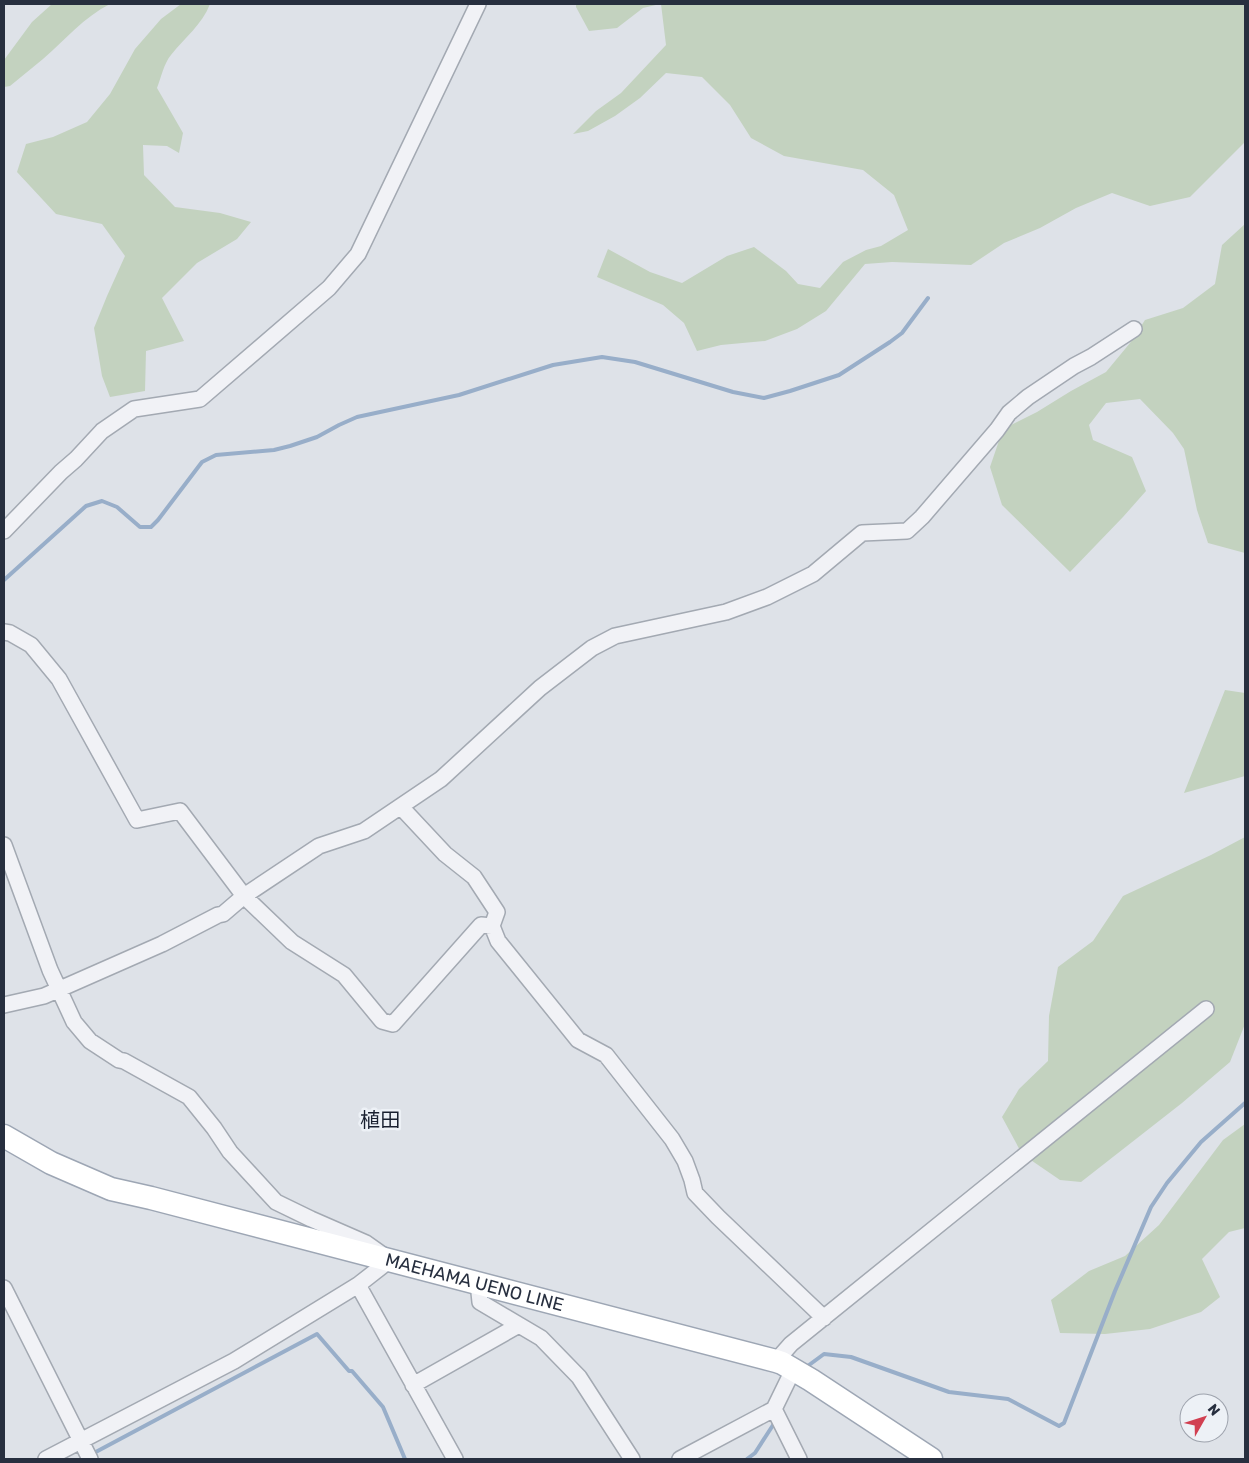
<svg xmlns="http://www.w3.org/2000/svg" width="1249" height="1463" font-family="Rubik,'Noto Sans JP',sans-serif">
<rect width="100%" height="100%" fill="#dee2e8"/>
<path fill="#c3d2bf" d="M52,4h58c-26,13 -45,36 -67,55 -11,9 -22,18 -33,27l-6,1v-27l28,-38z
M181,4h29c-8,21 -25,33 -39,51 -7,8 -10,23 -14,33l26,45 -4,20 -12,-7 -24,-1 1,30 31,32 45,6 31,9 -14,17 -40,24 -35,35 22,43 -38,10 -1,40 -35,6 -8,-21 -8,-48 13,-32 18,-40 -23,-32 -46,-10 -39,-42 9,-28 27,-7 34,-15 23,-28 25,-45 26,-30z
M576,4h84l-17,4 -26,20 -28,3 -13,-24z
M661,4h584v138l-55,55 -40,9 -38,-13 -36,15 -36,20 -36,15 -33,22 -79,-3 -27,2 -39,47 -29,18 -32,12 -44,4 -24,6 -13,-28 -21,-18 -66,-28 11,-28 42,23 32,11 45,-27 27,-9 32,24 12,13 22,4 23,-26 23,-12 15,-4 27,-16 -14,-35 -31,-25 -79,-14 -33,-18 -21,-33 -28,-28 -36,-4 -26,25 -25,18 -27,15 -15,3 23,-23 25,-18 45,-48z
M1245,224v329l-37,-10 -11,-33 -13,-61 -11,-16 -33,-34 -34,4 -17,22 4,15 39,17 14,34 -23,26 -53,55 -68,-67 -12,-38 13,-38 34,-17 34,-21 35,-19 24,-29 15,-23 38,-12 32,-24 7,-39z
M1225,690l20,3v83l-61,17z
M1245,837v187l-15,38 -48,41 -101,79 -21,-2 -38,-26 -20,-37 17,-28 29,-28 1,-45 9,-49 35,-26 30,-45 88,-41z
M1245,1124v104l-16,4 -27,27 18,38 -19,15 -51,17 -45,5 -45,-1 -9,-33 38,-29 36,-15 34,-31 64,-85z"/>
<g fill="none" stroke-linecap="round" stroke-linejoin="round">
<path stroke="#98aec9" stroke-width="4" d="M4,580l82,-74 16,-5 15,6 23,20h11l7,-7 44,-58 14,-7 58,-5 16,-4 27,-9 22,-12 18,-8 102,-22 94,-30 49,-8 33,5 98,30 31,6 26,-7 49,-16 51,-33 12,-9 26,-35
M805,1368l19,-14 27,3 98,35 59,7 51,27 5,-3 51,-132 36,-84 16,-24 34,-41 44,-39
M92,1454l225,-120 32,37h3l31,36 22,52
M747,1459l8,-6 20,-31"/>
<defs>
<path id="street" d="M4,531l57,-59 15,-13 26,-28 32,-22 66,-10 129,-111 29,-34 120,-250
M4,632l6,1 21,12 28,34 78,141 43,-9 64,85 48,46 52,33 38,46 11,3 88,-99 11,1
M401,807l44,47 29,23 23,35 -5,14 6,15 80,99 28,15 66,84 13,22 7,19 3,13 23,24 106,101
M4,845l46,125 24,52 16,19 29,19 5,1 65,36 25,31 16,24 46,50 35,17 55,24 24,17 -32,25 -124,76 -188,98
M4,1005l40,-9 118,-52 56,-29 5,-1 21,-18 75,-50 45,-15 77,-52 99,-91 52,-40 23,-12 111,-24 41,-15 46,-23 49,-41 45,-2 15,-14 75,-87 12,-17 19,-16 46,-31 17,-9 43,-28
M358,1285l97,174
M4,1288l86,171
M519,1325l22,13 38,39 53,82
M776,1361l15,-17 415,-335
M793,1370l-19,39 25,50
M413,1385l106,-60 -39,-23 -2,-19
M680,1459l94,-50"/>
<g id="primary">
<path id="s1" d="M4,1136l47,27 60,26 40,9 625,163 6,2 29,17 120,79"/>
</g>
</defs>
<use href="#street" stroke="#a3a9b2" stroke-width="18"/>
<use href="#primary" stroke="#9da6b4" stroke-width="25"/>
<use href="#street" stroke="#f1f2f6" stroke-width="15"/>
<use href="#primary" stroke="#fff" stroke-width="22"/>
</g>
<g text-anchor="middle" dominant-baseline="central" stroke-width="5" stroke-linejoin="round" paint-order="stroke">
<g font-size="18" fill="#272f3f" stroke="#edf1f6">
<text stroke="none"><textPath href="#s1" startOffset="495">MAEHAMA UENO LINE</textPath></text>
</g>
<g font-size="20" fill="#192030" stroke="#edf1f6">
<text x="380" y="1120">植田</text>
</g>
</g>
<rect width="1249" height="1463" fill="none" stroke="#272f3f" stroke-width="10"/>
<g transform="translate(1204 1418) rotate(51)"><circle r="24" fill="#edf1f6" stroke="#9ea3ad"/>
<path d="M0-4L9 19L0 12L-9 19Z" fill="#d13f51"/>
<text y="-8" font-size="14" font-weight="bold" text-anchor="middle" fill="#272f3f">N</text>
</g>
</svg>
